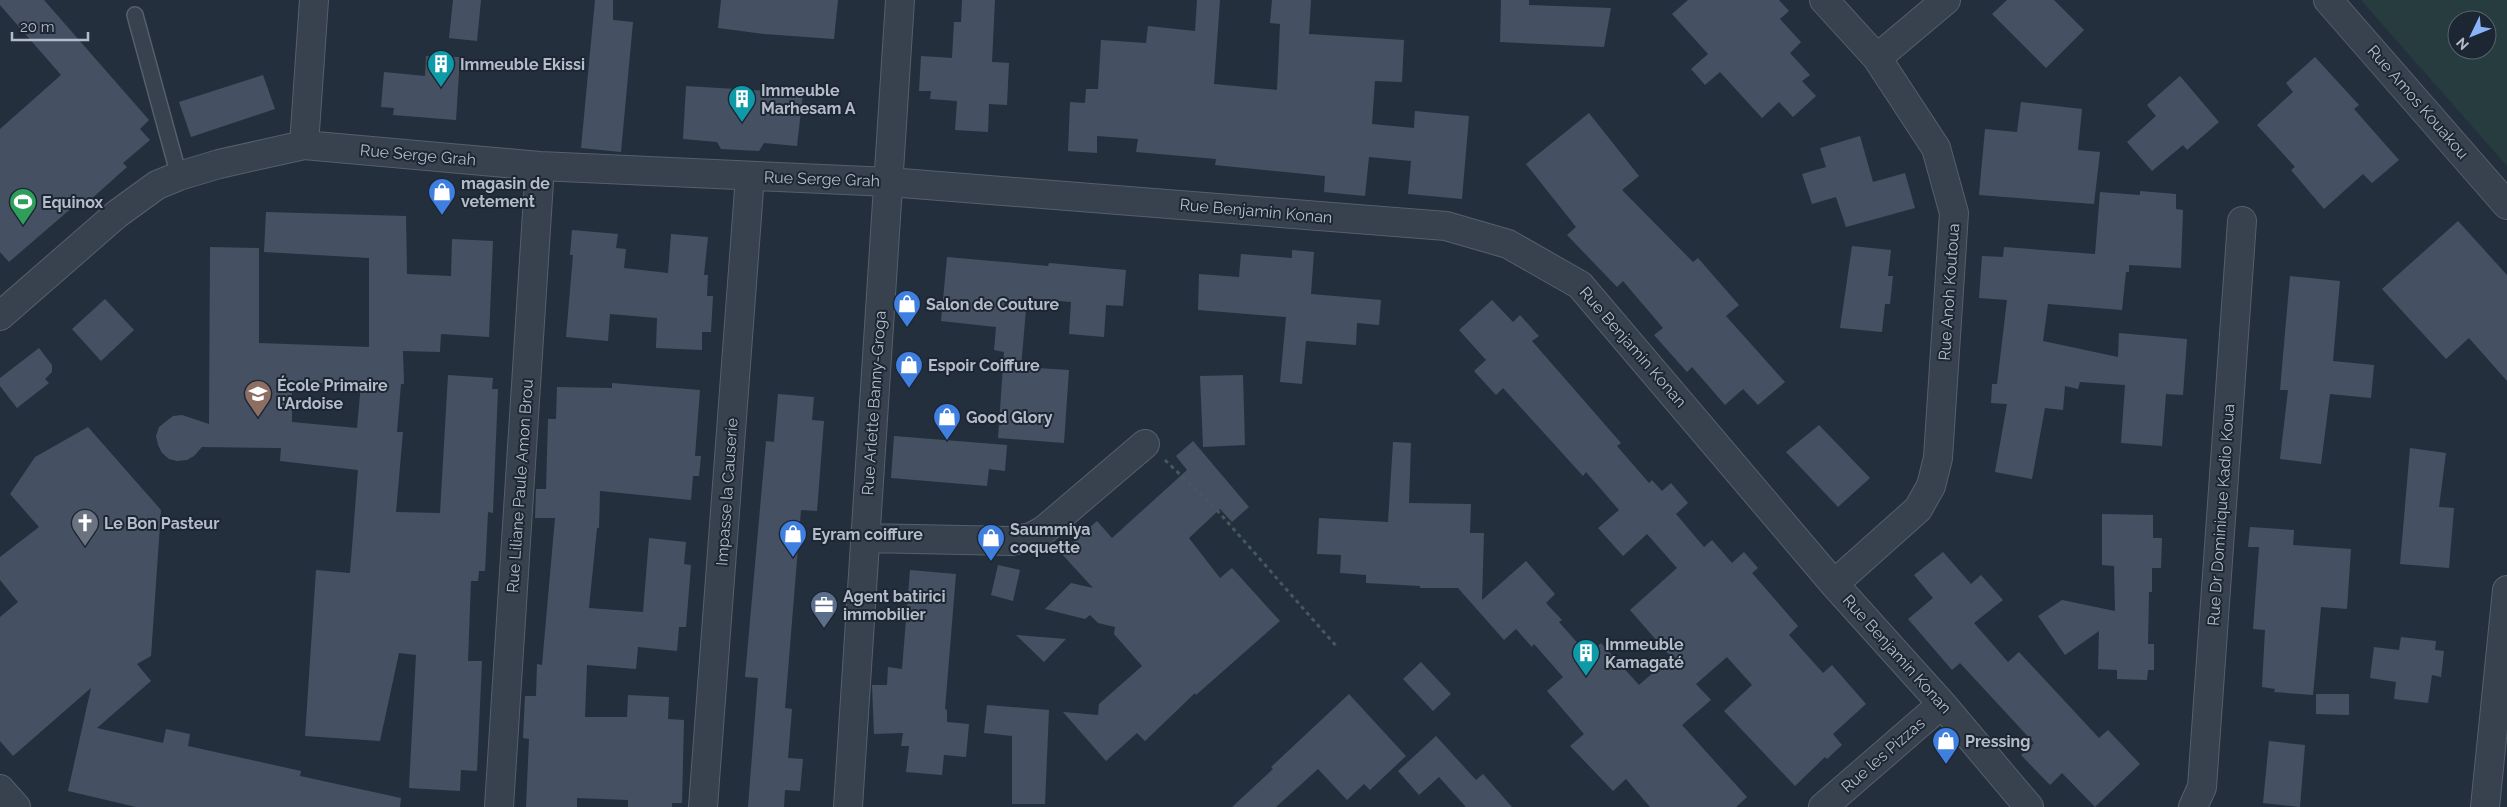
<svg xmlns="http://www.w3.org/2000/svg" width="2507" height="807" font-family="Raleway,sans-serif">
<rect width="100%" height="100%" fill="#242f3e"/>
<path fill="#263c3f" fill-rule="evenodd" d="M2361,0h146v166zM2457,20h30v30h-30z"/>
<path fill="#455162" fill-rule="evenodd" d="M0,0h44l105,120 -9,9 10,11 -27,23 4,4 -48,43 -5,-4 -65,56 -9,-10v-123l61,-54 -61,-70z
M453,0h28l-4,41 -28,-3z
M595,0h18v20l20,2 -12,130 -40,-4z
M721,0h117l-4,39 -70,-5 -46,-6z
M962,0h33l-3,62 17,1 -2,42 -18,-1 -1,28 -33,-2 2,-29 -27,-2 1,-8h-12l2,-35 31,2 2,-36h7z
M1197,0h23l-6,84 63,6 3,-66 -10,-1 2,-23h39l-2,34 95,6 -2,42 -27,-1 -3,43 42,4 1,-17 54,5 -7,83 -54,-5 3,-33 -42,-4 -4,39 -41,-4 1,-16 -110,-11 1,-6 -80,-7 2,-13 -41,-3v17l-29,-2 2,-49 15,1 1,-14h12l3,-49 45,3 2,-17 47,5z
M1501,0h28v5l82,3 -7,39 -104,-5z
M1688,0h91l10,11 -9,8 21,23 -11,11 20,22 -8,6 14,15 -23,21 -14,-15 -17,16 -42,-46 -15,13 -14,-16 17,-15 -36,-40z
M2007,0h47l30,30 -38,38 -54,-54z
M426,56l34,1 -4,63 -63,-5 1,-7 -13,-1 3,-35 41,4z
M2315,57l44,48 -5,4 45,51 -27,23 -9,-9 -39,35 -33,-39 4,-3 -38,-42 36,-33 -7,-9z
M263,75l12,34 -84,28 -12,-35z
M2180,76l39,46 -32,28 -4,-5 -31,26 -25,-29 29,-26 -9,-11z
M686,86l117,7 -6,53 -33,-3 -5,8 -38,-2 -4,-7 -34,-3z
M2021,102l61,7 -4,41 22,2 -6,52 -115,-9 6,-66 32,3z
M1589,113l50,63 -17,14 71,72 5,-4 41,47 -13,11 59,66 -27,23 -15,-16 -18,16 -33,-38 -5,5 -33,-37 9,-7 -40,-47 -6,6 -50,-52 9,-8 -50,-63z
M1860,136l13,46 32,-9 10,35 -69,19 -10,-30 -24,7 -10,-30 24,-7 -6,-19z
M2140,191l36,3v15l7,1 -2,58 -52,-3v7h-3l-4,38 -74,-6 -5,37 75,16 1,-24 68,6 -4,56 -17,-1 -4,52 -41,-3 4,-58 -45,-3 -2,7 -13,-3 -2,24 -18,-2 -13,71 -37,-7 12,-68 -16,-1 1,-19h5l10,-84 -28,-2 3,-42 21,1 1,-10 91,7 5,-62 40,3z
M266,212l140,4 1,58 44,2 1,-37 41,2 -4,96 -48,-3 -1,18 -37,-1 1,33h-3l-4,48h6l-7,80 44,1 8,-138 45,3 -1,11h6l-5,124 -5,-1 -3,59h-6l-1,10h-7l-3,80h14l-5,110 -16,-1 -1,21 -51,-3 7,-133 -17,-2 -19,88 -75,-5 11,-166 34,3 8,-103 -78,-9 1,-13 -79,-1 -8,9 -7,4 -10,1 -8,-2 -7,-6 -4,-8 -2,-9 3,-9 14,-11 9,-1 27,9 1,-177 49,1v95l110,4v-89l-105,-6zM292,382l69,2 -4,44 -65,-6z
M2458,221l49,54v106l-38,-43 -23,21 -64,-70z
M572,230l46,4 -2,14 10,1 -2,19 44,5 3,-39 37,3 -4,38h4l-1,21h6l-2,36h-9v18l-46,-2 1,-30 -47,-4 -2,27 -42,-4 7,-82h-3z
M1852,246l39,4 -3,26h5l-3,28h-5l-3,28 -42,-4z
M1292,250l22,2 -3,42 70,6 -2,25 -22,-2 -1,22 -50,-4 -4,43 -22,-2 6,-65 -88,-7 1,-36 40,3 2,-23 51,4z
M947,257l101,9 1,-3 77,7 -3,36 -17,-1 -2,32 -35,-3 2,-32 -44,-4 -6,69 48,3 -5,73 -66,-5 6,-86 -10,-2 2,-23 -55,-6z
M2290,276l50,5 -7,80 41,4 -3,33 -41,-4 -9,70 -41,-5 8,-69h-8z
M105,299l29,31 -33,31 -29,-32z
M1492,300l21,22 7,-7 19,21 -7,5 89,102 -4,3 32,37 3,-3 10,11 9,-8 17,20 -12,11 28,33 8,-7 20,23 12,-11 14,16 -6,5 46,53 -9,9 34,38 9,-8 34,39 -33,30 9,11 -15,14 -2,-2 -30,29 -71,-75 28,-26 -25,-28 -31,27 15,16 -29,25 65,72 -11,10h-86l-24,-28 -13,12 -43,-45 14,-12 -37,-43 16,-14 -29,-33 -2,3 -16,-18 -12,11 -46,-52h-38v-2l-54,-3v-8l-26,-2 1,-18 -24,-1 2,-36 69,4 5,-80 18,1 -2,60 62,1 -1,29h14l-2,67 44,-39 29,33 -9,9 16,17 -3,2 29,33 13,-12 38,42 32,-28 -41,-47 47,-42 -30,-34 -24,22 -25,-28 21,-18 -33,-38 -3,4 -80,-88 -7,7 -22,-24 12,-11 -27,-30z
M39,348l13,17v7l-7,7 4,4 -32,25 -17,-22v-8z
M1243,375l2,70 -42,2 -3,-71z
M612,383l88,7 -5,66h6l-2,20h-6l-2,24 -91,-9 -1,37h-2l-8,80 54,4 6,-74 37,4 -2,22 7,1 -5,62h-7l-2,24 -39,-4 -2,22 -49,-4 -2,52h42l1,-22 41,2 -1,22 16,1 -2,83h-10v4h-44v-7l-51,-2v9h-51l3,-68 -6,-1 2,-42h11l1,-32 5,1 13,-147h-20l1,-29h10l2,-70h8l1,-32 55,1z
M778,394l36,3 -2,23 12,1 -7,90 -16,-1 -16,198 7,1 -4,49 15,1 -3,32 -15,-1 -1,17h-36l10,-129 -13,-1 21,-236 8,1z
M1819,425l51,53 -32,29 -52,-55z
M88,427l73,83 -10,146 -14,8 14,17 -54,47 66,15 3,-14 24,5 -2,12 113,25 -1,5 101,22 -1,9h-264l-68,-16 23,-103 -78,68 -13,-15v-124l18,-15 -18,-22v-23l39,-30 -29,-33 25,-37z
M894,436l113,9 -2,26 -16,-2 -2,17 -96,-8z
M1193,441l56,66 -17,15 -12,-13 -31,29 31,40 12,-10 48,53 -84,74 -1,-2 -50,48 -8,-8 -31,28 -43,-49 35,3 1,-11 43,-38 -28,-32 1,-7 -17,-4 -8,-8 -5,4 -40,-10 26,-26 22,5 -32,-35 36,-32 15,17 75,-68 -11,-14z
M2410,448l36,5 -7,54 15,1 -5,60 -49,-4z
M2102,514l51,1v23h9l-1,30h-9v24h-3l-1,52h6v26h-6l-1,10 -30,-1v-9l-19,-1 1,-38 -34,24 -27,-39 24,-16 53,11 -1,-45 -12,-1z
M2250,527l44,3 -1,15 58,4 -4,60 -26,-2 -8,88 -39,-3 1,-3 -13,-2 3,-57 -12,-1 6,-82h-11z
M1943,552l28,32 10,-9 22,25 -29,23 34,39 11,-10 80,86 9,-8 32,34 -45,43 -33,-34 -12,12 -29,-30 13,-12 -74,-80 -8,7 -44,-51 25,-21 -19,-23z
M998,565l22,5 -7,31 -22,-6z
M910,570l46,4 -11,135 2,1v12l22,2 -3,33 -22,-2 -2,20 -36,-3 3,-26h-8l2,-13 -29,1 -2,-49h15l1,-18 14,2z
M1016,635l50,4 -22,23z
M2401,637l35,4 -1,9 9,1 -3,26 -9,-2 -4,28 -34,-4 2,-17 -26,-4 4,-31 25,3z
M1421,662l30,32 -18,17 -30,-32z
M1349,694l57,62 -36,34 -6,-6 -17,16 -29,-31 -42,38h-44l41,-38 -2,-2z
M2316,694h33v21l-33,-1z
M987,705l62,5 -4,94h-33v-68l-28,-3z
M1436,736l40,44 7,-6 29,33h-46l-27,-30 -20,18 -21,-24z
M2269,741l36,4 -5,62 -37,-4z"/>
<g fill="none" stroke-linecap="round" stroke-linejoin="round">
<defs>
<path id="lane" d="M135,15l44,161"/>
<path id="street" d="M1824,0l53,58 59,90 18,65 -16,245 -7,28 -13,23 -84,75
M2328,0l179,205
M1877,58l69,-58
M304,145l10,-145
M0,316l117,-102 40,-29 22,-9 40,-12 85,-19 236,21 349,16 557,44 62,18 72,41 254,299 108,120 87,103
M865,538l146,3 20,-4 13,-7 101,-86
M0,789l16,18
M499,807l41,-641
M703,807l47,-631
M848,807l52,-807
M1823,807l119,-103
M2193,807l9,-20 40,-566
M2485,807l22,-217"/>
</defs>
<use href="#lane" stroke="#565f6c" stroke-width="18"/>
<use href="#street" stroke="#565f6c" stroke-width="30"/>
<path stroke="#44595c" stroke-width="3" stroke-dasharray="4 4" stroke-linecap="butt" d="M1165,460l51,49 121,138"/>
<use href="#lane" stroke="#38414e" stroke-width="15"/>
<use href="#street" stroke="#38414e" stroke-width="28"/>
</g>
<defs>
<symbol id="building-pin" viewBox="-11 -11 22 30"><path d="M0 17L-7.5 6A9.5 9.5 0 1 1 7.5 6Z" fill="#0f9aa8" stroke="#1d2633"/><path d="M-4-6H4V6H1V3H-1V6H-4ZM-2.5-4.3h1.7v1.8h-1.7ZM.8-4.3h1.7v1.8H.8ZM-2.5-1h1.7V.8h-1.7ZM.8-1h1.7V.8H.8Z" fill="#fff"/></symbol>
<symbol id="shop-pin" viewBox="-11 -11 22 30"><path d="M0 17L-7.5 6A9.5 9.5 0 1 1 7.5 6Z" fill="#3f7fe0" stroke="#1d2633"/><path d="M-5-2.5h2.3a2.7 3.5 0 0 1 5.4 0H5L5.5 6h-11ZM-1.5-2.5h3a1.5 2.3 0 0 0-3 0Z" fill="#fff"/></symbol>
<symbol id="stadium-pin" viewBox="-11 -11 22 30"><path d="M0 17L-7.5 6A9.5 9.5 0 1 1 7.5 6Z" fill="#2e9e5b" stroke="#1d2633"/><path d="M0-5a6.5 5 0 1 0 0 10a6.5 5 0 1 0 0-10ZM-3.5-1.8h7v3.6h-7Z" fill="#fff"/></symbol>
<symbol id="school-pin" viewBox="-11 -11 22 30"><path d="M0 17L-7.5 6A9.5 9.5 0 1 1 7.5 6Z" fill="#8d6e63" stroke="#1d2633"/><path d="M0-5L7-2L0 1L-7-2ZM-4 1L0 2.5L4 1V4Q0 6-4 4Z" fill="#fff"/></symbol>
<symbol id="church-pin" viewBox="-11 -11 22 30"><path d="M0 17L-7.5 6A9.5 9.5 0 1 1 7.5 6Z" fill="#6b7280" stroke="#1d2633"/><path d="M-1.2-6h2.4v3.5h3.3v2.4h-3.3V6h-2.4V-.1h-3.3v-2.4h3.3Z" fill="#fff"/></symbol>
<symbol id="office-pin" viewBox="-11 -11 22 30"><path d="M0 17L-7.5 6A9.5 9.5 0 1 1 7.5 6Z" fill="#5c6f8a" stroke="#1d2633"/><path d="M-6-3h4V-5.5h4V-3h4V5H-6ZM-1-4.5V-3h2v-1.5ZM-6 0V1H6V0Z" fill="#fff"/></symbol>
</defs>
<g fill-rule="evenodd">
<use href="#building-pin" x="425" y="48" width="32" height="43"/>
<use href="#building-pin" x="726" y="83" width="32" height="43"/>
<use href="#shop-pin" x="426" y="176" width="32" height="43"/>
<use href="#stadium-pin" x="7" y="186" width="32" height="43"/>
<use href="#shop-pin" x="891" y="288" width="32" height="43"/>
<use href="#shop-pin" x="893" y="349" width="32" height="43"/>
<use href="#school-pin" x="242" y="378" width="32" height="43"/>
<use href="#shop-pin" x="931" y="401" width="32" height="43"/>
<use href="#church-pin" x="69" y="507" width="32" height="43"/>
<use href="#shop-pin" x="777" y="518" width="32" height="43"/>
<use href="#shop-pin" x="975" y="522" width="32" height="43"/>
<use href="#office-pin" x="808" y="589" width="32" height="43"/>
<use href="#building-pin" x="1570" y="637" width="32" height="43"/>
<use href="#shop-pin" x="1930" y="725" width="32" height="43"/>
</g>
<g text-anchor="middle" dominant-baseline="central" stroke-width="4" stroke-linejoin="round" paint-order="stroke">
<g font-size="16" font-weight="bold" fill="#b4bcc9" stroke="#1d2633" text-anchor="start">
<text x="460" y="64">Immeuble Ekissi</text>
<text x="761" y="90">Immeuble<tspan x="761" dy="18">Marhesam A</tspan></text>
<text x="461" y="183">magasin de<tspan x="461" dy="18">vetement</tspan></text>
<text x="42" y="202">Equinox</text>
<text x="926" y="304">Salon de Couture</text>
<text x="928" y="365">Espoir Coiffure</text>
<text x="277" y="385">École Primaire<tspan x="277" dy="18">l'Ardoise</tspan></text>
<text x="966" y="417">Good Glory</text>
<text x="104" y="523">Le Bon Pasteur</text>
<text x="1010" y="529">Saummiya<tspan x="1010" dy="18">coquette</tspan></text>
<text x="812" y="534">Eyram coiffure</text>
<text x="843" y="596">Agent batirici<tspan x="843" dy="18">immobilier</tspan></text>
<text x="1605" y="644">Immeuble<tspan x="1605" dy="18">Kamagaté</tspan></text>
<text x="1965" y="741">Pressing</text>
</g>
<g font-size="16" fill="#b4bcc9" stroke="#1d2633">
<text transform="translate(2418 102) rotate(49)">Rue Amos Kouakou</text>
<text transform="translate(418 155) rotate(5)">Rue Serge Grah</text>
<text transform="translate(822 179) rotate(2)">Rue Serge Grah</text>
<text transform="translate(1256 211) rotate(5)">Rue Benjamin Konan</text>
<text transform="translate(1949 292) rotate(-86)">Rue Anoh Koutoua</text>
<text transform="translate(1633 347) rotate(49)">Rue Benjamin Konan</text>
<text transform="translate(874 403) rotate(-86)">Rue Arlette Banny-Groga</text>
<text transform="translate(520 486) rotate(-86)">Rue Liliane Paule Amon Brou</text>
<text transform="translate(727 492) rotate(-86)">Impasse la Causerie</text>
<text transform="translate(2221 515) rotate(-86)">Rue Dr Dominique Kadio Koua</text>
<text transform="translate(1897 654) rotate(48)">Rue Benjamin Konan</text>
<text transform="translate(1883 755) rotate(-41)">Rue les Pizzas</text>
</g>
</g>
<g transform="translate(2472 35) rotate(227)"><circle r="24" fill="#1d2633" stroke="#59626f"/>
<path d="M0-4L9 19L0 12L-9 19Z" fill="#8ab4f8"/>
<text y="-8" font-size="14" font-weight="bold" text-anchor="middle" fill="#b4bcc9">N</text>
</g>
<path d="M12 32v8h76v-8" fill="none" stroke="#b4bcc9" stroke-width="2.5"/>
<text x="20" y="32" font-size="15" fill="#b4bcc9" stroke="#1d2633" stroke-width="4" paint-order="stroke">20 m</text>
</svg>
